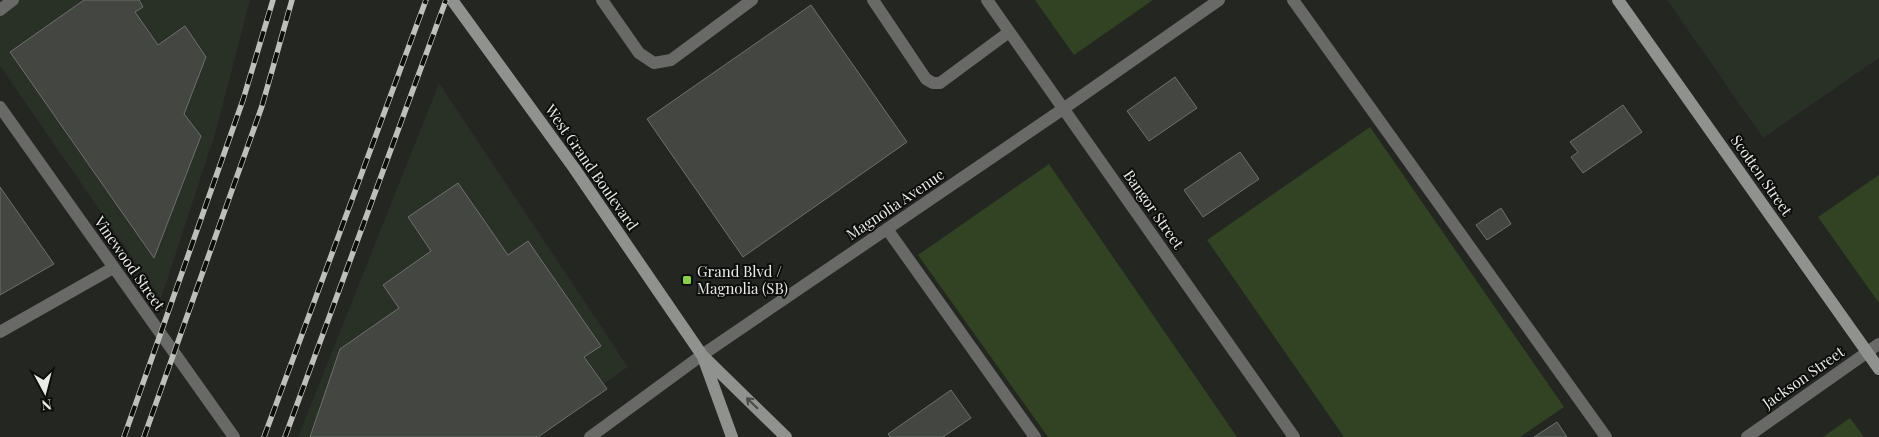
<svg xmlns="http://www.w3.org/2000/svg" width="1879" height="437" font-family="'Playfair Display',serif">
<rect width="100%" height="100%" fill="#232621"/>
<path fill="#293025" d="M0,0h250l-34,131 -55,168 -161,-233z
M1667,0h212v58l-116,80z
M439,83l189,284 -100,70h-230z"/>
<path fill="#324324" d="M1035,0h118l-79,55z
M1370,127l194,280 -44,30h-176l-137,-197z
M1049,164l188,273h-189l-130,-182z
M1879,175v128l-61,-86z
M1850,418l14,19h-41z"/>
<path fill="#434641" stroke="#6d716b" d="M84,0h55l4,7 -8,5 23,33 27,-19 21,31 -22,57 17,22 -47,122 -144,-206z
M811,5l96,137 -164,115 -96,-138z
M1175,77l22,31 -48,33 -22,-30z
M1623,105l19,27 -59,41 -12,-16 7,-5 -8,-10z
M1240,152l19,27 -56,38 -19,-27z
M458,183l50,72 20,-14 73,105 -17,11 23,32 -69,48h-228l30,-88 59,-41 -16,-23 48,-34 -23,-34z
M0,187l54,77 -54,31z
M1501,208l10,16 -24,16 -11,-15z
M951,390l20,28 -28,19h-53l-2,-3z
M1557,422l10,15h-33z"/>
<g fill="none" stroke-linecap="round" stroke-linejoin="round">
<path stroke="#696a68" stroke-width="12" d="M602,0l37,53 15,10 17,-3 81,-60
M873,0l53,79 7,4h7l69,-51
M1293,0l313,437
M0,10l13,-10
M887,229l148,208"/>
<path stroke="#696a68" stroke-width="12" d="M987,0l307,437
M0,107l234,330
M0,332l113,-64
M590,437l112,-82 361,-246 156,-109
M1747,437l132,-93"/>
<path stroke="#8f928e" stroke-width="12" d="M452,0l122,168 128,187 84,82
M1618,0l261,369
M703,357l29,80"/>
<defs>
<path id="rail" d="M124,437l119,-337 30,-100
M144,437l118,-331 30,-106
M264,437l162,-437
M285,437l161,-437"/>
</defs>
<use href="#rail" stroke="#bcbfba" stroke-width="5.5"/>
<use href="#rail" stroke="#0d0e0c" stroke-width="4" stroke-dasharray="11" stroke-linecap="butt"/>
</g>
<defs><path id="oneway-shaft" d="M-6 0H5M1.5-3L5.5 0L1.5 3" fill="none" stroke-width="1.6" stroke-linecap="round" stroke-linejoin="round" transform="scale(1.25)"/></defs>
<use stroke="#484946" href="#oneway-shaft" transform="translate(752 403) rotate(-136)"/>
<rect fill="#89ce48" stroke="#0d0e0c" stroke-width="2" x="682" y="275" width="10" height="10" rx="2.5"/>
<g text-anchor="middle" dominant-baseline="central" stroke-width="4" stroke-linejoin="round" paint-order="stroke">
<g font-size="15" fill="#eaece8" stroke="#0d0e0c">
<text transform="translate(592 167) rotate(55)">West Grand Boulevard</text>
<text transform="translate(1762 175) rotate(55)">Scotten Street</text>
<text transform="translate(895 204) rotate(-34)">Magnolia Avenue</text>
<text transform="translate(1154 209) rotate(55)">Bangor Street</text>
<text transform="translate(130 263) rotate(55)">Vinewood Street</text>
<text transform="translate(1803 377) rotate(-35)">Jackson Street</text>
</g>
<g font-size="15" fill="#eaece8" stroke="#0d0e0c" text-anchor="start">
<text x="697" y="271">Grand Blvd /<tspan x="697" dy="17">Magnolia (SB)</tspan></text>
</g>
</g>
<g transform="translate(45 392) rotate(173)" stroke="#0d0e0c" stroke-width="4" paint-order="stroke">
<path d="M0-4L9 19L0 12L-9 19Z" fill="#eaece8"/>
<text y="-8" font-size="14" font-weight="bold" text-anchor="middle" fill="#eaece8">N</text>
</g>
</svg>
